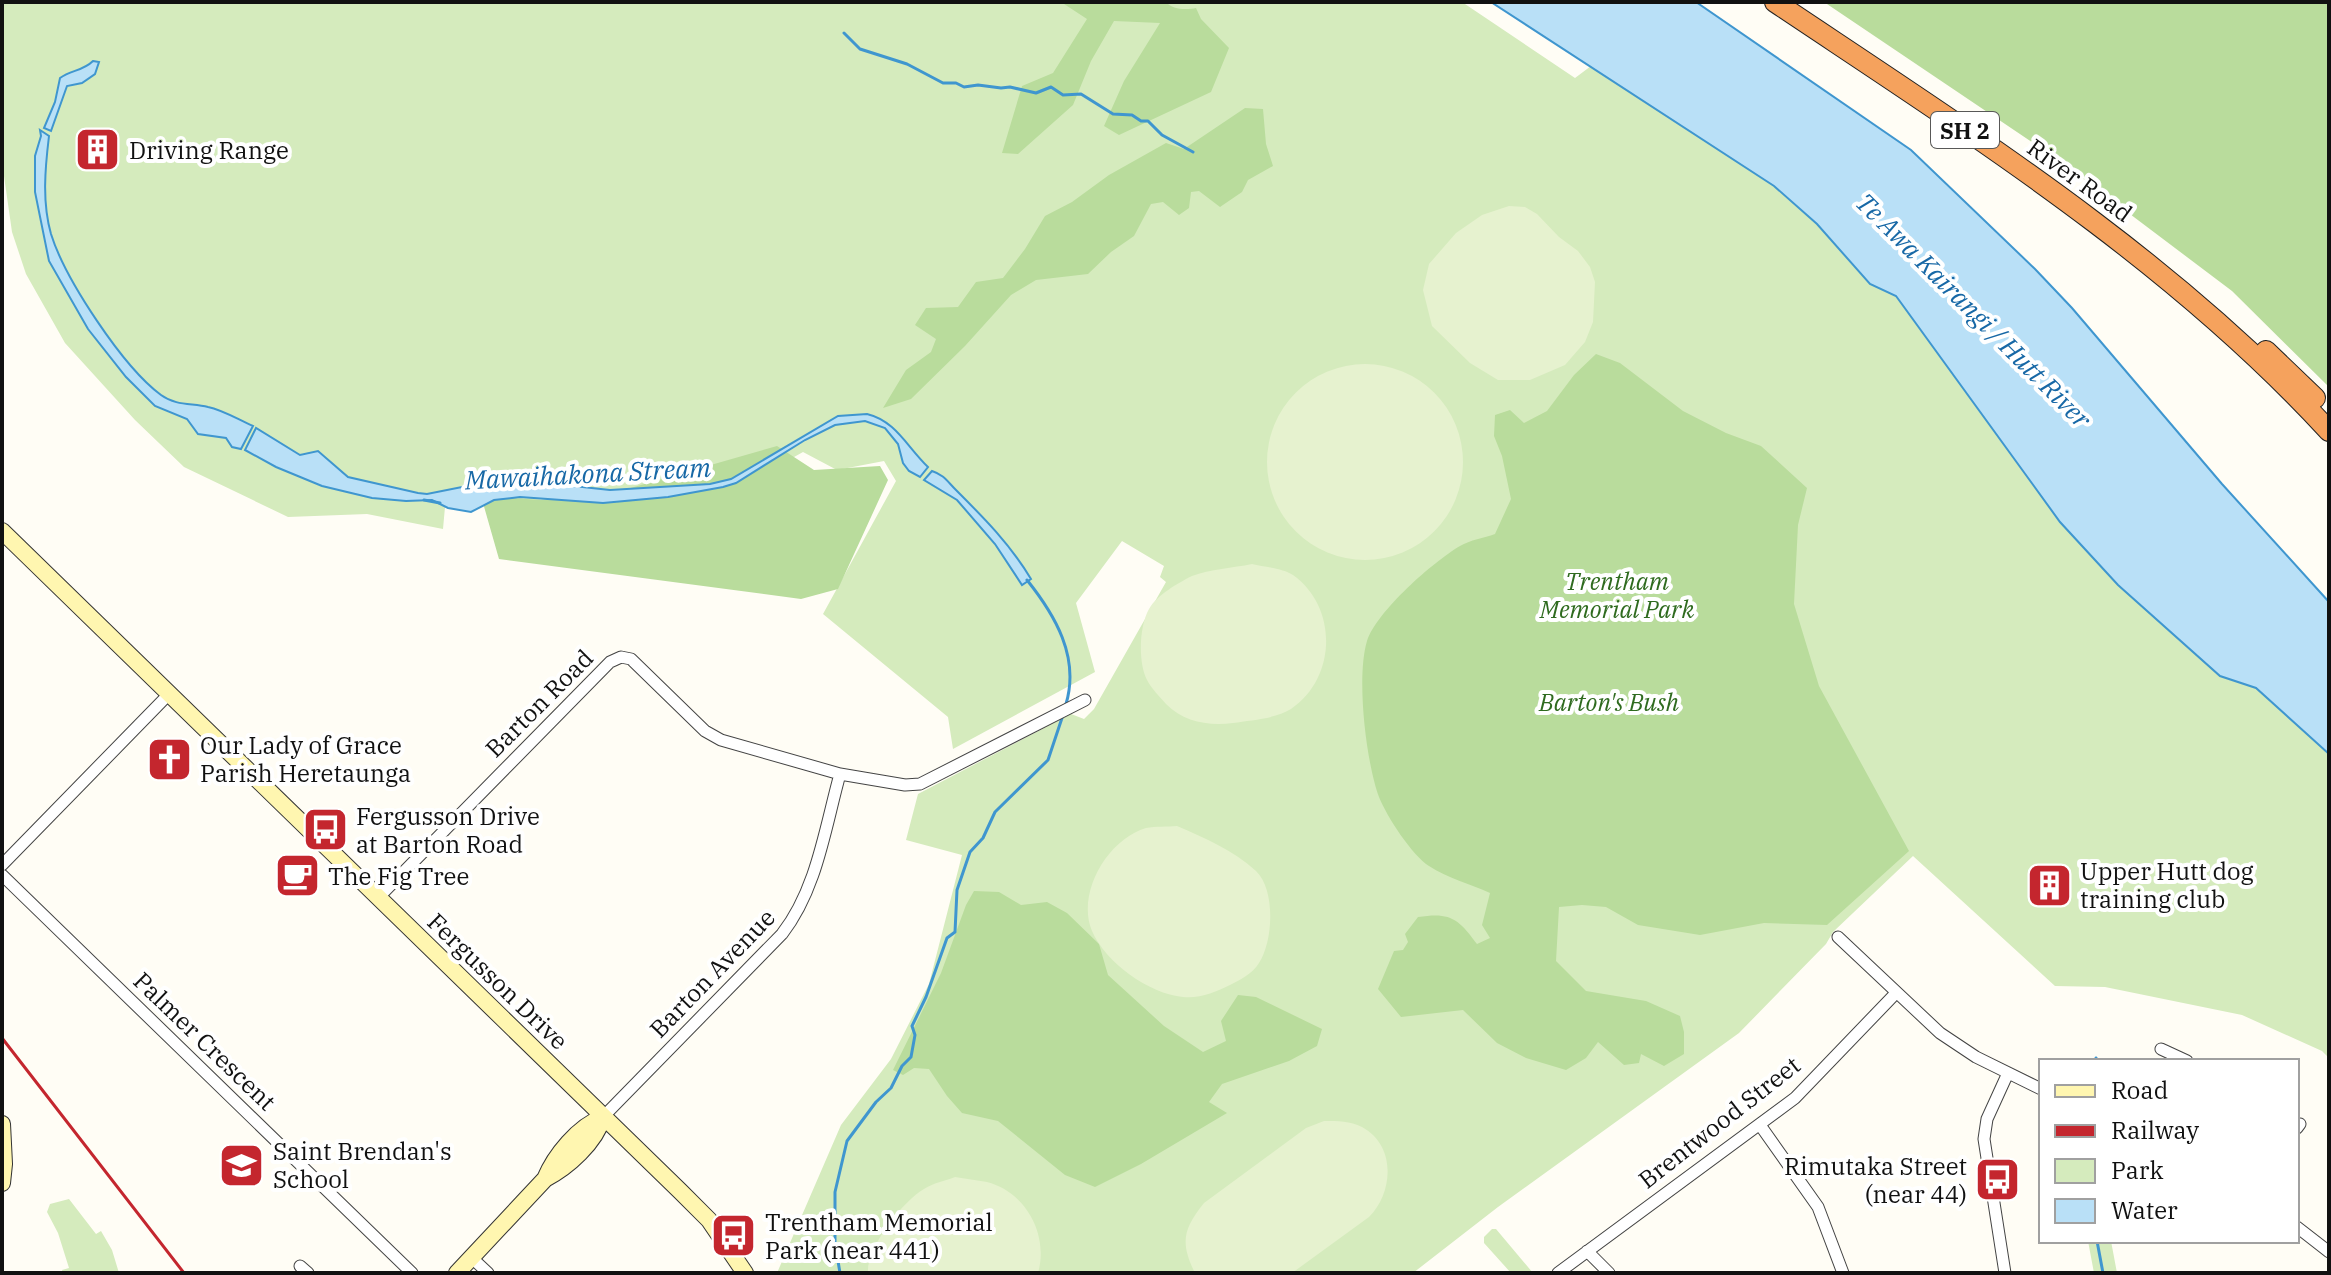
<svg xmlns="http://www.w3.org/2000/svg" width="2331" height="1275" font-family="'IBM Plex Serif',serif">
<rect width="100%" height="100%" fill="#fffdf5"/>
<path fill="#d5ebbd" d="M2,2h1460l113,76 16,-12 183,120 43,38 53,60 26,12 164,226 58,63 102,91 36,11 73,67v304l-7,-7 -80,-36 -137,-28 -50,-1 -142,-130 -80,76 -7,12 -87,89 -241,174 -85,66h-636l64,-148 50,-66 38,-75 33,-129 -56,-15 12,-46 153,-80 13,5 10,-10 72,-127 -6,-5 4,-11 -42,-25 -46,62 19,69 -142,77 -5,-32 -125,-103 73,-133 -12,-20 -47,9 -34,-18 -73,41 -248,9 -37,5 -2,22 -76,-15 -79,3 -104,-50 -49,-47 -70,-77 -39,-69 -14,-42 -10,-70z
M69,1199l27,35 5,-3 11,19 7,23h-56l-1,-3 7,-2 -11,-35 -11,-21 3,-8z
M1492,1229h4l37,44h-22l-27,-30v-6z
M2088,1241h23l6,32h-23z"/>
<path fill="#b9dc9c" d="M1061,2h105c6,8 21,8 30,6l5,11 28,29 -18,44 -92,43 -15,-9 20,-45 36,-58 -46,-2 -23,40 -18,44 -55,49 -16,-1 20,-67 31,-13 34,-54z
M1824,2h505v385l-97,-96 -175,-132z
M1245,108l18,1 3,35 7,22 -25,14 -6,12 -22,15 -21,-16 -8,1 -2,16 -10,7 -16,-13 -12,2 -17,32 -23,16 -23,22 -52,6 -25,15 -46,51 -54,53 -28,9 23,-38 25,-18 5,-13 -21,-14 11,-17 32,-1 18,-25 27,-4 22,-29 20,-33 27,-14 37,-27 57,-32 18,6z
M1596,354l24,9 63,48 43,22 35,13 46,42 -9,37 -4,79 25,82 90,165 -82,74 -63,-2 -64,12 -62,-10 -32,-18 -24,-2 -23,2 -3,54 30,30 60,10 34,15 4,16v22l-20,12 -23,-12 -2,9 -15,2 -26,-23 -12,16 -20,12 -40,-12 -29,-15 -34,-33 -62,7 -23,-28 16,-38 9,-1 5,-8 -3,-8 13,-17c32,-5 40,1 59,27l13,-6 -8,-13 8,-32c-19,-9 -43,-15 -61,-27 -17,-11 -42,-49 -50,-69 -13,-35 -23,-120 -12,-156 10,-30 66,-79 93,-95 10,-6 24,-8 35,-12l16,-35 -9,-43 -8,-20 1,-21 15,-5 14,13 23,-12 27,-36z
M777,446l37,24 66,-4 8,14 -50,109 -37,10 -302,-40 -18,-63 60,4 79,-9z
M974,891l25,1 22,13 26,-3 20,11 32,31 9,31 56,51 39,26 23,-11 -5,-20 17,-26 18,2 66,32 -5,17 -28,15 -67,23 -13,18 18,11 -86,51 -46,23 -30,-12 -67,-54 -36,-8 -15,-17 -18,-27 -15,-1 -11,7 -10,-5 48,-97 25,-68z"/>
<path fill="#e6f2cf" d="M1509,206l16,1 12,7 22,23 19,14 12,16 5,15 -2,40 -8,20 -20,23 -35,15h-32l-28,-17 -38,-37 -9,-36 6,-26 27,-31 26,-18z
M1267 462a98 98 0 1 1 196 0a98 98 0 1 1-196 0Z
M1252,564c12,3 31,4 41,11 45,32 44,103 -2,134 -16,10 -40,11 -58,14 -25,3 -49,-1 -67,-19 -6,-7 -15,-16 -19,-24 -9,-18 -8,-53 2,-71 8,-14 29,-26 43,-33 18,-7 41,-8 60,-12z
M1177,826c28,12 56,24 79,45 20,19 17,71 3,92 -7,11 -19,17 -29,22 -14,7 -31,14 -47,12 -34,-3 -78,-35 -91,-66 -16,-38 16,-92 54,-103 10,-2 21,-1 31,-2z
M1324,1121c14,0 26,0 38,6 35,19 31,66 7,90l-77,56h-97c-15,-30 -12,-44 9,-70l102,-75z
M955,1177c10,2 22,3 32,5 39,10 62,53 51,91h-170c-2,-25 35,-72 56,-84 9,-6 21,-8 31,-12z"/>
<path fill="#b9e0f7" stroke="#3f96cf" stroke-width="2" d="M1491,2h205l215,148 124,119 37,39 150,176 107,118v152l-73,-66 -36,-12 -102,-91 -58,-63 -164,-226 -26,-12 -53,-60 -43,-38z
M93,61l6,1 -4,12 -13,9 -15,3 -16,45 -7,-3 11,-26 5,-24c11,-8 23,-7 33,-17z
M40,130l9,6c-4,33 -7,66 2,98 14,45 72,133 110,161 15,11 31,8 47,12 15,3 31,13 45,19l-12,23 -9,-2 -6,-9 -28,-4 -11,-15 -32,-13 -29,-29 -38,-48 -39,-68 -14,-69v-36l6,-20z
M867,414c29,7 40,33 61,53l-8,10 -11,-6 -6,-8 -5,-19 -13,-16 -20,-7 -30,4 -30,15 -69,43 -13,4 -55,10 -65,6 -83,-6 -26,3 -23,12 -23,-4 -16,-8 -26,1 -34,-3 -50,-12 -46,-19 -31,-17 11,-22 44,27 18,-4 30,26 70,16 9,1 45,-9 24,2 31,-6 83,9 100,-6 21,-5 107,-63z
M932,471c12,4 15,10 24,19 28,28 54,54 75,89l-9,6 -27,-41 -38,-44 -33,-20z"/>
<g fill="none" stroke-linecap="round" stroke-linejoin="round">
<path stroke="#3f96cf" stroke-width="3" d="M844,33l16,16 47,15 36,19h13l8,4 14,-2 23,3 9,-1 26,6 15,-6 12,8 18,-1 32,20 19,1 9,6h7l14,14 31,17
M424,500l16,3
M1027,580c28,35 53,77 39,124
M2095,1061l1,-3
M2097,1241l6,32
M840,1273l-5,-30v-51l12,-51 29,-39 15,-14 11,-22 9,-9 4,-22 -3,-9 14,-29 21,-59 8,-6 2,-42 13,-38 13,-14 12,-26 53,-52 15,-45"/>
<defs>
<path id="street" d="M2,865l167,-171
M2,875l410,398
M378,898l232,-236 11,-5 10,2 74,72 16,9 119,34
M1838,937l102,96 36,24 65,32
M2161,1049l26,12
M603,1117l179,-183c35,-45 43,-106 58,-160l65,11 15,-1 165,-84
M1760,1125l58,82 25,66
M2297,1128l3,-4
M2297,1227l32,25
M1587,1251l22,22
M472,1258l16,15
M300,1266l8,7
M1558,1273l237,-175 101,-105
M2005,1273l-21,-134 3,-20 21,-46"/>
<path id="secondary" d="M2,531l678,660 29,29 36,53
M2,1124l2,40 -2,19
M545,1179c10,-24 33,-52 58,-62
M457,1273l88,-94c23,-12 50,-36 58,-62"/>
<path id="highway" d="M1775,2c194,130 395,256 554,429
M2266,351l49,47"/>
</defs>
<use href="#street" stroke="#444" stroke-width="13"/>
<use href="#secondary" stroke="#333" stroke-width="18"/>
<use href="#highway" stroke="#222" stroke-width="22"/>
<use href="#street" stroke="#fff" stroke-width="11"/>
<use href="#secondary" stroke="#fff6b0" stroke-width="16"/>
<use href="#highway" stroke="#f5a25d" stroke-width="20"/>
<path stroke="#c4262e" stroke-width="3" d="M2,1038l182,235"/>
</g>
<defs>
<symbol id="building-square" viewBox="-11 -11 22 22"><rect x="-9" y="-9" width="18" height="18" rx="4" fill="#c4262e" stroke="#fff"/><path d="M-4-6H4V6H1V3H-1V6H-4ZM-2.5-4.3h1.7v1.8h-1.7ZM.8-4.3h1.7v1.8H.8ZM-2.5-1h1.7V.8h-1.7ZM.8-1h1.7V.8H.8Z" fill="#fff"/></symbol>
<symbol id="church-square" viewBox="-11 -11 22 22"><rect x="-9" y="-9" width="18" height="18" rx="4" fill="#c4262e" stroke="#fff"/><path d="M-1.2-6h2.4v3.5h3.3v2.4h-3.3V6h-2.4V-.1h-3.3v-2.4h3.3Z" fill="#fff"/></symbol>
<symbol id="bus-square" viewBox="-11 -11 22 22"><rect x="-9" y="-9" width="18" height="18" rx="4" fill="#c4262e" stroke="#fff"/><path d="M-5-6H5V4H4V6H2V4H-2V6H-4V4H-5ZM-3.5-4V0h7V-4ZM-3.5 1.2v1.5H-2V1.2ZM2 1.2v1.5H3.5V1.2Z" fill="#fff"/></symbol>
<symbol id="cafe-square" viewBox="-11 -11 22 22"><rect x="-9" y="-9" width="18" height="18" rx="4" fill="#c4262e" stroke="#fff"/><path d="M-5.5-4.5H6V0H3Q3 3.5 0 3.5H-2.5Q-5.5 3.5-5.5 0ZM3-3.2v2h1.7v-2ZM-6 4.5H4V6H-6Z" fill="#fff"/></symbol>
<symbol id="school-square" viewBox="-11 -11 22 22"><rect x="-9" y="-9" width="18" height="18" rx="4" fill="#c4262e" stroke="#fff"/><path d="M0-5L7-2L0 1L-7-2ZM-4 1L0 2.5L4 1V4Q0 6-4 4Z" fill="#fff"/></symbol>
</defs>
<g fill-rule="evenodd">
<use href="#building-square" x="72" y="124" width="51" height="51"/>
<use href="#church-square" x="144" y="734" width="51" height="51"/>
<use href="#bus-square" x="300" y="804" width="51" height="51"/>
<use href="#cafe-square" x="272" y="850" width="51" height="51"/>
<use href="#building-square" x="2024" y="860" width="51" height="51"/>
<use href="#school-square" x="216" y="1140" width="51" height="51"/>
<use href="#bus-square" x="1972" y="1154" width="51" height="51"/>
<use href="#bus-square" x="708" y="1210" width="51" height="51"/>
</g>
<g text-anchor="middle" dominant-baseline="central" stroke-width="8" stroke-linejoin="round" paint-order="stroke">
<rect fill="#fff" stroke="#585858" stroke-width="2" x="1931" y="112" width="68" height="36" rx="6"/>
<g font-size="22" font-weight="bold" fill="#111">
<text x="1965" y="130">SH 2</text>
</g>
<g font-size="24" fill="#111" stroke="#fff" text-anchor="start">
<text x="129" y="150">Driving Range</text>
<text x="200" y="745">Our Lady of Grace<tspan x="200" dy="28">Parish Heretaunga</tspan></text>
<text x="356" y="816">Fergusson Drive<tspan x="356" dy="28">at Barton Road</tspan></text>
<text x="2080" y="871">Upper Hutt dog<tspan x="2080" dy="28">training club</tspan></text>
<text x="328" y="876">The Fig Tree</text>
<text x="273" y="1151">Saint Brendan's<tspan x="273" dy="28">School</tspan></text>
<text x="1967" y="1166" text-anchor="end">Rimutaka Street<tspan x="1967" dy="28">(near 44)</tspan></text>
<text x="765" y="1222">Trentham Memorial<tspan x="765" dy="28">Park (near 441)</tspan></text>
</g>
<g font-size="24" fill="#111" stroke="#fff">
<text transform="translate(2080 180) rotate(36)">River Road</text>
<text transform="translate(539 703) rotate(-45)">Barton Road</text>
<text transform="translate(712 973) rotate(-46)">Barton Avenue</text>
<text transform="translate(498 981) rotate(44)">Fergusson Drive</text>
<text transform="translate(205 1041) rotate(44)">Palmer Crescent</text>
<text transform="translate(1719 1122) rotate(-38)">Brentwood Street</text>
</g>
<g font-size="24" font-style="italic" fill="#2f6b1f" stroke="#fff">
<text x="1617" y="581">Trentham<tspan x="1617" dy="28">Memorial Park</tspan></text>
<text x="1609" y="702">Barton's Bush</text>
</g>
<g font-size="26" font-style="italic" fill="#1768a6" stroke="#fff">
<text transform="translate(1974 310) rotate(45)">Te Awa Kairangi / Hutt River</text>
<text transform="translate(588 473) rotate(-3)">Mawaihakona Stream</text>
</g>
</g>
<rect width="2331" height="1275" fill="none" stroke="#111111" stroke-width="8"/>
<rect x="2039" y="1059" width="260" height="184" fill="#ffffff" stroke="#a0a0a0" stroke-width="2"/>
<rect x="2055" y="1085" width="40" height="12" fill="#fff6b0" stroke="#a0a0a0" stroke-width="2"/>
<text x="2111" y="1099" font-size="24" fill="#111111">Road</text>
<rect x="2055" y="1125" width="40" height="12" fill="#c4262e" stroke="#a0a0a0" stroke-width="2"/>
<text x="2111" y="1139" font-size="24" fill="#111111">Railway</text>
<rect x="2055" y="1159" width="40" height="24" fill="#d5ebbd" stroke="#a0a0a0" stroke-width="2"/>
<text x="2111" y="1179" font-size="24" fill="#111111">Park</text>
<rect x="2055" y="1199" width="40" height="24" fill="#b9e0f7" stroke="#a0a0a0" stroke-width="2"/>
<text x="2111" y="1219" font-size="24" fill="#111111">Water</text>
</svg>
